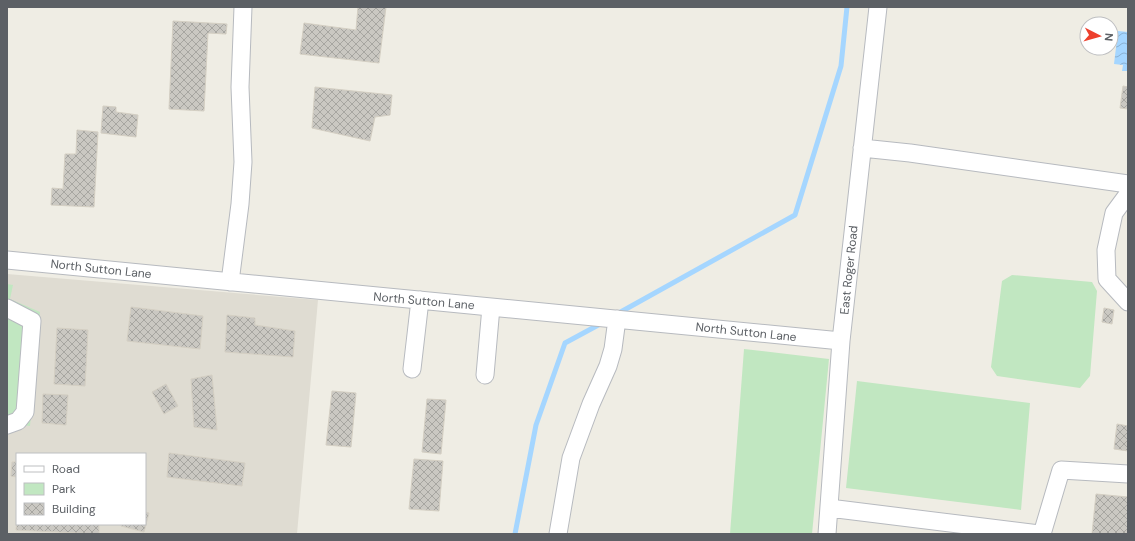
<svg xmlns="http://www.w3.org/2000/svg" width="1135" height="541" font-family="'DM Sans',sans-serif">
<defs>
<pattern id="water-waves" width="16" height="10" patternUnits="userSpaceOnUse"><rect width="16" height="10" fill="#a5d6ff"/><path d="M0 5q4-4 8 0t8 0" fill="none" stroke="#8ab1d2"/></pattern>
<pattern id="building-cross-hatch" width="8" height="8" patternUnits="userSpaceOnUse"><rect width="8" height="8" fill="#cac8c2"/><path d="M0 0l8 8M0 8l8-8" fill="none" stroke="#a7a6a1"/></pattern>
</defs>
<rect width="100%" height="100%" fill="#efede4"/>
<path fill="#dfdcd2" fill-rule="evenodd" d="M7,274l311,26 -21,234h-290zM17,454h128v70h-128z"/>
<path fill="#c1e7c1" d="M1012,275l80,7 5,9 -7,85 -10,12 -83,-12 -6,-9 11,-86z
M7,284l6,1 -3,14 30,13 -10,114 -23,-3z
M744,349l85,10 -17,175h-82z
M857,381l173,22 -9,107 -175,-22z"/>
<path fill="url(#water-waves)" d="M1118,31l10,1v39h-6l1,-6 -9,-1z"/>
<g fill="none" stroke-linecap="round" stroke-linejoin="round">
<path stroke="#a5d6ff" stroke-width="5" d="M617,314l178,-99 46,-149 6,-59
M515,534l21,-109 29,-82 37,-20"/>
</g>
<path fill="url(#building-cross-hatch)" stroke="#d4cfc3" d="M358,7h28l-7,56 -79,-9 4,-31 52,7z
M173,21l54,3 -1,10 -18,-1 -4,78 -35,-2z
M1123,86l5,1v22l-8,-1z
M315,87l77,8 -2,20 -15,2 -5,24 -58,-13z
M103,106l13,1v5l22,3 -2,22 -35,-4z
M77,130l21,2 -4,75 -43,-2 1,-17 11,1 2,-35h11z
M131,307l72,9 -3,33 -73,-8z
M1104,308l10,2 -2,14 -10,-2z
M227,315l28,3v7l40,6 -2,26 -68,-5z
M57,328l31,2 -3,56 -31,-2z
M212,375l5,55 -23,-3 -3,-48z
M166,384l12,22 -14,8 -12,-22z
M332,391l24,2 -5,54 -25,-2z
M43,394l25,1 -2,30 -24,-2z
M427,399l19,1 -5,54 -19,-2z
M1117,424l11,2v25l-14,-2z
M169,453l76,10 -3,23 -75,-9z
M414,459l29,2 -4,50 -30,-2z
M12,462h5v15l-6,-1z
M1096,494l32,3v37h-36z
M145,512l4,1 -5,19 -23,-6 1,-2h23z
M17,520v4h82v10l-83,-4z"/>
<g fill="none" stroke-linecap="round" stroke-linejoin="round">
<defs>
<path id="minor" d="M862,148l48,5 218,31
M1128,194l-14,19 -8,37 1,29 21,23
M7,260l834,81
M230,282l10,-78 3,-42 -3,-75 3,-80
M7,308l25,13 -7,91 -7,9 -11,4
M412,369l8,-69
M485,375l6,-68
M829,508l210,26
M558,534l13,-76 20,-54 17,-38 5,-17 4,-30
M827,534l14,-193 37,-334
M1042,534l19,-64 67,4"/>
</defs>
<use href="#minor" stroke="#b7babf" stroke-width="19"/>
<use href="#minor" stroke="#fff" stroke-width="17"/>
</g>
<g text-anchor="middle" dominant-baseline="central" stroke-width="3" stroke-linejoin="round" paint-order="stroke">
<g font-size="12" fill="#5c6065" stroke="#fff">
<text transform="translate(101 269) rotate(6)">North Sutton Lane</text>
<text transform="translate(849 270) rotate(-84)">East Roger Road</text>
<text transform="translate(424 301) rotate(5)">North Sutton Lane</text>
<text transform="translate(746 332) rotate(6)">North Sutton Lane</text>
</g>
</g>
<rect width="1135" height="541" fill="none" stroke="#5c6065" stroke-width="16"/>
<rect x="16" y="453" width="130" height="72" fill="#ffffff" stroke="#bebfc1"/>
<rect x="24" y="466" width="20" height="6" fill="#ffffff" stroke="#bebfc1"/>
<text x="52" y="473" font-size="12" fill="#5c6065">Road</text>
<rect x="24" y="483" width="20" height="12" fill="#c1e7c1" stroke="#bebfc1"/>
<text x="52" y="493" font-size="12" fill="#5c6065">Park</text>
<rect x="24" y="503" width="20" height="12" fill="url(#building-cross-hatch)" stroke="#bebfc1"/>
<text x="52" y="513" font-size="12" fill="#5c6065">Building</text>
<g transform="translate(1099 36) rotate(96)"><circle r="19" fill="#ffffff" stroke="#bebfc1"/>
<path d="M0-3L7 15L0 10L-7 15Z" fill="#ed402d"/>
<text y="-6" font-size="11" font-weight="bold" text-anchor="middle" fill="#5c6065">N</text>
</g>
</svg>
